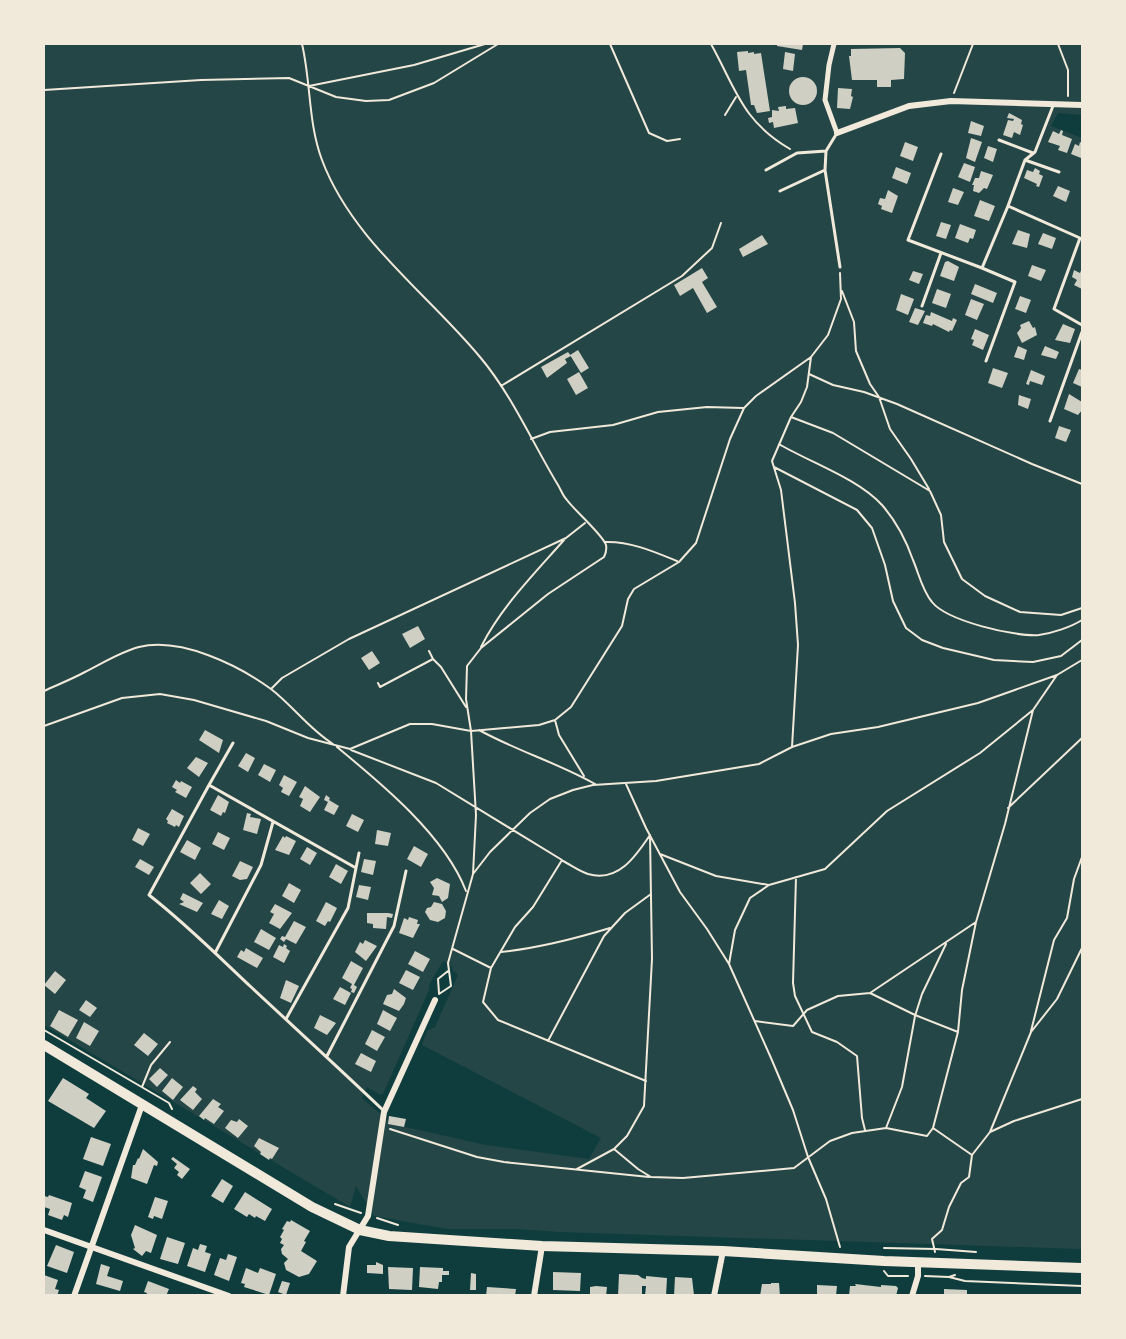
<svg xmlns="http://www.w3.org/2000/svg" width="1126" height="1339" font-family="Cabin,sans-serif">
<rect width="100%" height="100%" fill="#0f3d3e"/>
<path fill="#244646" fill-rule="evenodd" d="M44,44h1038v71l-24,-2 -7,13 31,12v1111l-522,-17 -45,-3h-68l-73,-13 -18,-30 -6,21 -306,-182zM443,961l9,5 1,5 5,4 -23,52 -8,4 -5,14 179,93 -12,21 -103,-14 -94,-21 -30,-26 5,-11 12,7h4l46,-104v-5z"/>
<path fill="#cfcfc3" d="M777,44h26l-1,6 -25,-4z
M900,48l5,5 -1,26 -13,1v7h-14v-7h-25l-3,-24h2v-7z
M748,51v2l6,-1v2l7,-1 9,58 -13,2 -3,-8h-3l-5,-35 -7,1 -2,-19z
M785,52l10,2 -2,17 -10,-2z
M789 91a14 14 0 1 1 28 0a14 14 0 1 1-28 0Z
M838,88l14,1 -1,7 2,1 -3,12 -13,-1z
M786,106v3l9,-1 3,15 -24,5 -1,-6 -4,1 -1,-5 4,-1v-7l7,1 -1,-4z
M1009,113l13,7 -1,4 2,1 -3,10 -6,-3 -2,6 -9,-3 5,-15 5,1 1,-2 -7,-1z
M971,121l13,5 -3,10 -13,-3z
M1061,130l2,1 -1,4 10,4 -5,14 -9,-3 2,-4 -12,-4 5,-11 6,3z
M971,138l11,4 -7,20 -9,-4z
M905,142l13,5 -5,14 -13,-5z
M1080,142l2,1 -1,15 -10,-4 4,-10 4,2z
M988,146l9,3 -4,13 -9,-4z
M964,163l11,4 -5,15 -12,-5z
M896,167l15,6 -4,11 -15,-6z
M1035,168l5,3 -1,3 4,2 -4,11 -3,-1 1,-2 -13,-6 3,-8 6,2z
M981,171l12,4 -6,14 -3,-1 -5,5 -6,-2 1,-6h-2l3,-7h4z
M1058,186l12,5 -4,11 -13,-6z
M953,188l11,4 -6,13 -10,-3z
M888,190l10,6 -6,17 -11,-4 1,-3 -4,-2 2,-6 5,1z
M980,200l15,6 -6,15 -15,-5z
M941,222l10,3 -5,14 -10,-3z
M960,224l16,6 -3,9 -3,-1 -2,5 -13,-5z
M1018,230l12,4 -3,14 -15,-4z
M1043,233l13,5 -4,11 -14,-5z
M762,235l6,9 -25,13 -4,-8z
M948,261l11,6 -5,14 -14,-5 5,-14z
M1032,265l14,5 -5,11 -13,-5z
M702,268l6,10 -6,4 15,25 -10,6 -14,-25 -13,8 -6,-11z
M1082,268v21l-8,-4 3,-5 -5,-3 2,-7 6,3z
M913,271l10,3 -4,10 -10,-4z
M975,284l22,9 -4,10 -22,-9z
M937,289l14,5 -5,14 -14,-5z
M901,294l13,5 -6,16 -12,-5z
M1020,296l11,4 -5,13 -11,-4z
M971,299l13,5 -7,16 -12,-5z
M915,308l10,3 -7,14 -9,-3z
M931,312l21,9 1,-3 4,2 -5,11 -2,-1 -1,2 -16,-8 -1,2 -9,-3 3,-8 4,1z
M1029,321l4,7 2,-1 2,8 -15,8 -5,-10 4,-5 -1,-3z
M1063,324l12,5 -5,14 -15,-3z
M975,329l14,6 -6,15 -11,-5 2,-5 -3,-1z
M1018,346l9,4 -3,10 -10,-3z
M1045,346l14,6 -3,7 -15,-4z
M578,350l11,18 -8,5 -11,-18z
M568,352l3,4 -6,3 2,4 -20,15 -6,-11z
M993,368l15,5 -6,15 -14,-5z
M1079,369l3,1v17l-9,-4z
M1031,370l14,6 -3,9 -12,-4 -1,4 -3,-1z
M579,372l9,16 -12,7 -9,-16z
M1069,394l13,8v8l-4,5 -14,-6z
M1019,395l12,4 -3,10 -10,-4z
M1059,426l12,4 -5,12 -11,-4z
M418,626l7,13 -15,9 -8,-14z
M372,651l8,12 -11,7 -8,-12z
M205,730l18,10 -4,13 -20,-13z
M246,753l9,5 -7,14 -10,-6z
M196,757l12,6 -9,14 -12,-9z
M264,764l12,6 -6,12 -12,-7z
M284,775l13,7 -8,14 -8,-4 2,-4 -4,-3z
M176,780l4,3 1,-2 11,6 -6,11 -11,-6 2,-2 -5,-3z
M305,786l15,11 -10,15 -10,-6 3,-7 -4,-2z
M218,795l11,7 -4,11 -2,-1 -2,4 -11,-6z
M326,795l4,3 -1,2 10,6 -5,9 -10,-5 4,-8 -4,-2z
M172,809l12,7 -5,11 -3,-2 -1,2 -8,-4 1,-2 -2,-2z
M247,813l4,1 -1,3 11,2 -4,15 -14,-4z
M352,814l12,6 -6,12 -12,-6z
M138,828l12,6 -7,12 -11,-6z
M377,830l14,3 -3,13 -13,-2z
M218,832l12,6 -6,12 -12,-6z
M283,836l2,2 1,-2 10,5 -7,14 -14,-5z
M187,840l14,8 -6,12 -15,-8z
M414,846l14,8 -7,13 -14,-8z
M307,847l10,6 -7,12 -10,-6z
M140,859l14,8 -5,8 -14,-8z
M364,859l12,2 -3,14 -12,-3z
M240,861l13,6 -6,12 -7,1 -8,-4z
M336,864l12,7 -7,13 -12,-7z
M200,873l11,11 -10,10 -11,-11z
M437,878l13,6 -2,14 -6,4 -3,-6 -7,-1 2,-7 -4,-6z
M289,883l12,7 -7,13 -12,-7z
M359,885l12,2 -3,13 -12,-3z
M183,893l20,10 -6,9 -18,-8 5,-2 -4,-3z
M219,900l10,6 -7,13 -11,-5z
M326,902l11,6 -7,14 -2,-1 -3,5 -9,-5z
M434,902l8,2 4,7 -1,7 -7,4 -8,-2 -5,-8 2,-4 4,-1z
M275,904l17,9 -12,16 -11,-6 5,-9 -4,-2z
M367,913h21l5,1 -1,4 -5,-1 -1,12 -13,-1v-4l-6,-1z
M409,917l9,3 -1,4h3l-7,14 -14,-5 5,-15 4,2z
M294,921l12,6 -10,17 -10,-5 -2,3 -4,-3 2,-3 3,1z
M261,929l15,9 -7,12 -15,-8z
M365,940l12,6 -11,15 -11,-9 5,-10 3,2z
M284,944l3,2 -1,2 4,3 -6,12 -11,-6 6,-12 4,2z
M246,948l17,10 -6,10 -20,-11 4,-7 3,2z
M415,951l15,8 -7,13 -15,-8z
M351,961l12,7 -9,17 3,2 -3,6 -3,-1 1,-3 -2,-1 2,-4 -10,-6z
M406,970l14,7 -7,13 -14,-7z
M55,971l11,9 -11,14 -11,-9z
M286,980l13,6 -8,17 -11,-5z
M340,987l11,6 -6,12 -12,-6z
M394,989l12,9 -2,6 -5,7 -16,-7 4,-9 5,-1z
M86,1000l11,8 -7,9 -11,-7z
M59,1010l19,10 -10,17 -18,-11z
M383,1010l14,8 -7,13 -13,-7z
M320,1015l16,8 -9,12 -13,-7z
M84,1022l15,9 -9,15 -14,-8z
M372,1030l13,7 -8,14 -12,-7z
M144,1033l14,11 -10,12 -14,-11z
M361,1053l15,8 -5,11 -16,-8z
M160,1068l8,7 -11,12 -8,-8z
M63,1078l26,16 -3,4 20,13 -12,17 -46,-27z
M172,1078l11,9 -10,13 -11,-9z
M193,1086l4,3 -2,3 7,7 -9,11 -13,-10z
M213,1099l8,5 -3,3 6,4 -10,13 -9,-6 -1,2 -5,-4z
M389,1116l17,3 -2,8 -16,-3z
M239,1119l9,7 -10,12 -13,-10 6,-8 6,2z
M91,1137l20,7 -8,22 -20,-7z
M259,1138l20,10 -7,11 -2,-1 -1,2 -9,-6 1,-2 -7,-6z
M143,1149l15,13 -1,4 -3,-1 -7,19 -16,-6 2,-13h2l3,-7 1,1z
M173,1157l17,12 -8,10 -5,-4 2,-3 -5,-4 3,-4 -6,-5z
M85,1171l17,6 -9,25 -10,-4 3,-8 -7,-3z
M222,1179l11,7 -10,17 -12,-7z
M245,1192l27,17 -7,12 -9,-5 -1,2 -6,-4 -2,3 -13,-8z
M49,1195l23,8 -4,14 -4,-2 -2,5 -14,-5 2,-6 -6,-2v-11l4,1z
M155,1197l13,4 -6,18 -8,-3 -1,3 -5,-2z
M291,1220l19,11 -6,10 2,1 -5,9 16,10 -8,13 -10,3 -13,-7 -2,-7 4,-4 -6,-5 -1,-5 3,-4 -4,-2 2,-4 -2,-2 4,-7 -2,-1 5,-8 3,1z
M135,1225l22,10 -6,18 -5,-2 -4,5 -9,-7 2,-1 -4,-13z
M167,1237l18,6 -7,21 -18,-5z
M200,1244l7,2 -2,6 6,2 -6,18 -18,-6 6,-18 5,2z
M56,1245l18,7 -7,21 -20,-7z
M228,1254l9,3 -8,24 -15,-6 6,-17 6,2z
M376,1262l7,3v9l-16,-1v-8h9z
M101,1264l9,3 -3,9 16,5 -3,10 -24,-7z
M388,1267l25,1 -1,22 -23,-1z
M420,1267l23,1v3h6v4h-7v7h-3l-1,7 -19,-2z
M246,1268l12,5 2,-5 16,6 -7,21 -25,-8 1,-3 -4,-1z
M553,1272l28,1 -1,18 -27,-1z
M471,1273l5,1v16h-6z
M619,1274l19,1 4,3 4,1v-3l21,2 -1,18h-21l1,-10h-4v8l-24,2z
M44,1275l14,5 -3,9 4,1 -2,6h-13z
M675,1277l17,1 2,17 -20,1z
M148,1281l21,8 -3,7h-20l1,-3 -3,-1z
M282,1281l8,2 -4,12 -8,-3z
M771,1283h8l1,13h-20l2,-12h9z
M855,1284l26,3v-2l15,1 2,2 -2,8h-47l1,-10h6z
M817,1285l20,1 -1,10h-19z
M596,1286l11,1 -1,9h-16v-9z
M487,1287l29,2 -1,7h-29z
M944,1289l23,1v6h-23z"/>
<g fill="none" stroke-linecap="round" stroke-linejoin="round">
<path stroke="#f1e9da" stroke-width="2" d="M302,44c9,38 6,79 20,116 30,80 105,133 158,197 32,38 52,85 78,128 3,5 5,11 9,15 8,11 36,35 39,45 1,5 0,8 -2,12l-56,37 -67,54 -14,18 -1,33 5,32 5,84 -3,59 -25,89 3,23 -12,8
M610,44l39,89 18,8 13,-2
M711,44c25,45 31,77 79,105
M1058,44l10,26v26
M309,86l105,-21 71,-21
M44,90l157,-10 88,-2 47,19 30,4 23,-1 45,-17 64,-39
M954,93l19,-49
M725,115l11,-18
M842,291l12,31 2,29 14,33 9,13 11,32 21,30 18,30
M809,374l24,11 31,7 33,12 135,60 50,20
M501,386l181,-110 30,-28 9,-25
M791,417l42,16 97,58 11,24 3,27 18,37 23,17 35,16 41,3 21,-7
M531,439l19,-7 63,-7 45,-13 49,-5 36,1
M779,444c32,19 78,34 103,61 14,16 24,35 31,55 6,14 9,30 19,42 15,19 83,35 107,33 14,-2 32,-8 43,-15
M774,467l83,43 15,18 13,37 8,36 13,27 16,12 21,8 51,12 39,2 28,-6 21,-16
M605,542c25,-1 50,10 72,19
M481,647c20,-40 54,-74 83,-107
M429,651l4,8
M378,683l2,4 53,-28 8,8 25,40
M271,689l11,-11 67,-39 217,-101 19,-15
M44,691c13,-6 28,-12 41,-19 18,-9 35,-20 54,-25 42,-10 99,18 132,42 22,17 38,40 62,55
M555,720l4,15 25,41
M44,726l78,-28 38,-4 34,6 72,21 42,17 42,11 60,-25h22l39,7 68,-6 16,-5 16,-13 51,-81 6,-27 6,-10 45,-27 17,-19 34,-104 14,-31 12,-12 55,-39 17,-22 13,-36 -1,-26
M479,730c38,21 79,33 116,54
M337,747c45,37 108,89 129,144
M792,747l6,-102 -3,-42 -14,-113 -9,-29 19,-44 10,-15 6,-15 4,-30
M351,750l85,33 126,77 -29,47 -18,20 -24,41 -8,34 15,18 148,61
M626,784l20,44 34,64 27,37 22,35 42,94 22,52 15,47 18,42 14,48
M1008,808l74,-70
M650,835l2,124 -8,147 -17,30 -13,13 24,20 13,8 32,1 111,-10 36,-27 22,-8 34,-5 41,8 6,-8 25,-96 4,-42 14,-68 29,-98 28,-114 24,-35
M660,854l56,22 53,9 56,-16 62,-58 93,-58 53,-43
M563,861c8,4 16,10 25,13 30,9 48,-18 62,-39
M473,874l17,-22 40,-39 20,-14 23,-9 20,-5 63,-4 103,-17 33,-17 39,-13 47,-7 100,-24 79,-28 25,-15
M796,877l-3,106 2,13 17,36 25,10 20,14 5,62 3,12
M453,949l38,19
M501,952c38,-4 73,-13 109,-24
M729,964l6,-34 15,-32 19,-13
M439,993l-1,-14 10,-8
M870,993l45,22 43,17
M755,1021l38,5 14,-16 31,-14 32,-3 106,-71
M44,1030l125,73 3,6
M1031,1031l23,-91 13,-22 7,-39 8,-22
M548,1041l56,-105 21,-23 26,-19
M142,1087l9,-22 19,-23
M886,1128l16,-41 13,-71 7,-22 24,-50
M933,1128l39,27
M390,1129l87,28 27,5 145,15
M990,1132l24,-11 68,-22
M577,1169l37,-20
M335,1204l26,9
M377,1218l21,7
M884,1248l52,1 40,3
M935,1252l-3,-13 10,-9 7,-23 12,-24 8,-6 3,-22 18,-23 41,-100 26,-33 25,-51
M884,1271l4,5h20
M925,1276l24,1 6,-2
M949,1277l16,4 117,5"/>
<path stroke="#f1e9da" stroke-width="3" d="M1053,106l-18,46 -10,8 -17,46 72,32 -26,71 28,16
M837,133l-11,18 -1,19 15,97
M999,140l34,13
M941,154l-33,86 74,28
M1025,160l34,12
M766,170l31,-17 29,-2
M780,191l45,-21
M922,306l19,-53
M986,361l29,-79 -33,-14 26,-62
M1050,421l32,-89
M209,785l24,-42
M356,868l3,-15
M215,953l46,-88 12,-43
M286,1019l62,-111 8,-40 -147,-83 -60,110c36,28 68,60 101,91 45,42 90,83 134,125
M327,1056l67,-130 12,-55"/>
<path stroke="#f1e9da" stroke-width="5" d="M834,44l-5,21 -4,35 12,33"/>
<path stroke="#f1e9da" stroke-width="6" d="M837,133l72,-27 42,-5 131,4
M44,1230l185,66
M74,1296l68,-191
M343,1296l6,-49 19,-31 16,-104 51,-112
M534,1296l8,-50
M714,1296l9,-45
M912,1296l6,-20v-14"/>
<path stroke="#f1e9da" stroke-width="10" d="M44,1045l268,162 48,23 29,6 153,10 181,5 161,10 198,7"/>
</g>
<rect width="1126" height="1339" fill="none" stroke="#f1e9da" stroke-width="90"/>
</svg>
